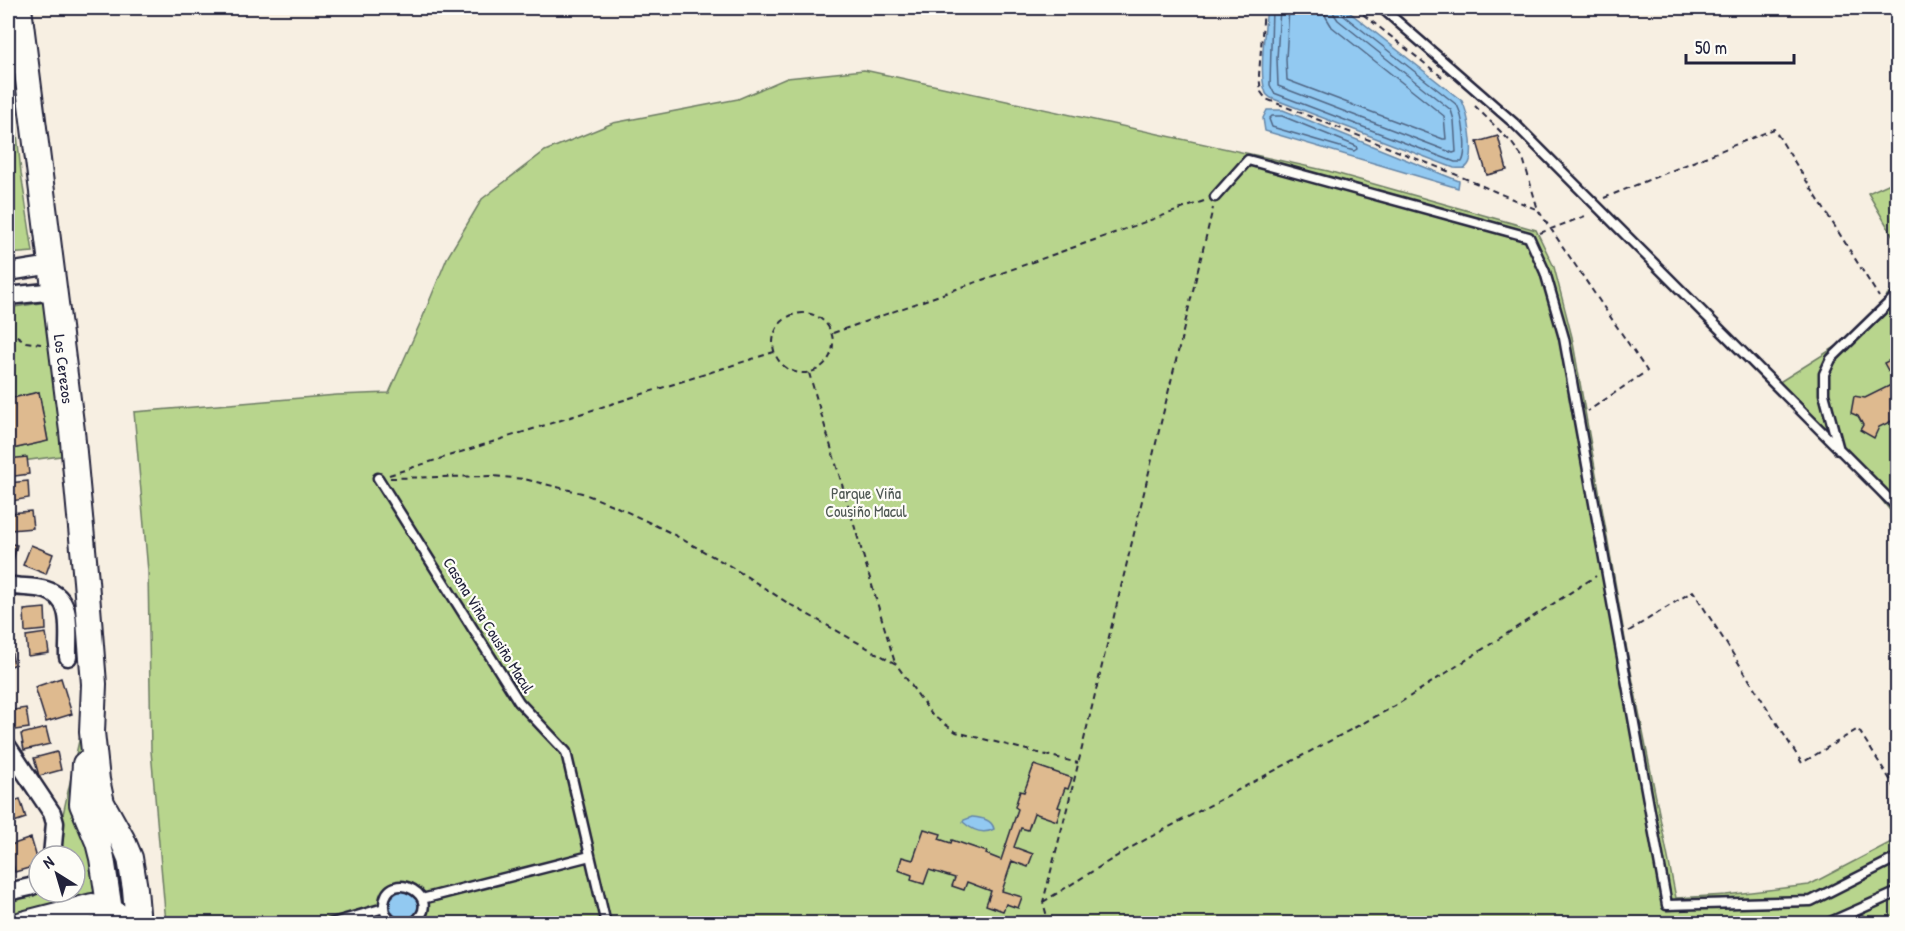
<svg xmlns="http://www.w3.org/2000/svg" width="1905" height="931" font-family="'Patrick Hand',sans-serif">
<rect width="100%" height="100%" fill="#f7efe2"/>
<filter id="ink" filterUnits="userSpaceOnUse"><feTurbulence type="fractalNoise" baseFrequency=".0167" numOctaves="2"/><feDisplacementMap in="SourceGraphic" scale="12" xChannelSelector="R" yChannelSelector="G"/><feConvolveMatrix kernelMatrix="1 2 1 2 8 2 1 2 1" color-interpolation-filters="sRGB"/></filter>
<g filter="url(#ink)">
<path fill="#b8d58d" stroke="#6d7c64" stroke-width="1.5" d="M8,42l13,131 12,79 -25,2z
M864,70l464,101 208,59 18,37 18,70 57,325 47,236 50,-3 83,-10 88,-46v84h-1731l-15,-172 -3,-180 -14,-159 203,-17 52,-2 33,-74 25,-61 35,-59 63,-48 68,-28 125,-24 49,-21z
M1897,180v63l-29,-50z
M1897,287v232l-64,-79 -55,-57 102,-64 7,-24z
M53,301l15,154 -46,6 -3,8 -11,1v-20l40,-9 -9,-49 -31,7v-91z
M80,736l15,152 -3,6 -39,15 -45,11v-19l35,-9h32v-36h-21z"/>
<path fill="#92c9f1" stroke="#6586a8" stroke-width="1.5" d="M1267,8h77l118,93c6,11 14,54 6,64 -3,5 -8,3 -14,3l-183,-70c-4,-3 -5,-3 -6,-8 -6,-14 0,-65 2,-82z
M1267,110h16l176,71 -1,7 -193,-57 -2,-13z
M972,817c9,1 20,2 22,12 -11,6 -22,1 -31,-7l1,-2z
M390 905a14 14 0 1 1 28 0a14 14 0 1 1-28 0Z"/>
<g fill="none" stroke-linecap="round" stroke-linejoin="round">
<path stroke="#4f6584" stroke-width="1.5" d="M1272,8l-2,77 4,8 181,69h7c6,-11 1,-46 -5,-57l-114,-90 -2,-7
M1280,8l-3,51 1,27 175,67 3,-1 -2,-32 -3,-10 -113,-90 -4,-6 -1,-6
M1289,8l-3,51 1,21 156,59h3l-2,-23 -112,-89 -6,-10 -2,-9
M1272,116h10l74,30 1,3 -3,2 -82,-24 -3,-8z"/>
</g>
<path fill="#deba8f" stroke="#22223b" stroke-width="1.5" d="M1498,136l9,34 -20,5 -10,-33z
M1898,356v28l-2,1 -12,-22z
M1891,385l7,14v19l-19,9 -5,11 -14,-8 3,-5 -5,-9 -7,-3 3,-17 11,2z
M39,392l9,49 -40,9v-51z
M27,457l2,17 -21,3v-18z
M28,481l1,17 -17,3 -1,-6h-3v-12z
M31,511l2,17 -22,2 -1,-17z
M8,543l9,2 -7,27h-2z
M31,545l22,9 -7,20 -23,-9z
M45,608l1,22 -21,2 -1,-22z
M46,633l3,20 -21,3 -2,-20z
M10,644l4,21 -6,2v-22z
M61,678l11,36 -26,8 -11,-35z
M26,708l3,20 -21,3v-20z
M46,728l4,16 -26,6 -3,-16z
M57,752l4,18 -22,6 -5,-18z
M1034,765l38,13 -4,11 -3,-1 -7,19 3,1 -4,13 -23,-8 -6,17 -7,-2 -7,19 19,7 -5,13 -16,-6 -10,30 20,6 -4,11 -12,-4 -3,7 -17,-6 5,-14 -24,-9 -3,8 -12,-4 3,-8 -26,-8 -5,14 -13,-4 1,-5 -14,-5 4,-13 11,3 11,-31 17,5 -2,5 12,4 1,-3 35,12 -1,2 15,6 17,-51 -3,-2 5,-16 4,1z
M20,799l6,19 -18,6v-21z
M31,838l8,27 -24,7 -7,-26z"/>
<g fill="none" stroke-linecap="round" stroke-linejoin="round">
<defs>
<path id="lane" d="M1382,8l133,116 383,384
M1215,197l33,-37 281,77 16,35 19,66 103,567 144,-4 87,-44
M1839,450l-15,-56v-20l7,-15 67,-65
M378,478l141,224 47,50 40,172
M422,899l168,-43
M329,924l55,-16
M395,924c-7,-5 -12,-11 -11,-20 3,-39 65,-6 28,20
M1826,924l72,-32"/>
<path id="street" d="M8,272l44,-7
M8,296l47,-5
M8,585c12,3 25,1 38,5 29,9 21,43 22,67
M8,747l44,66 3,10 -3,33
M8,892l22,-5 9,-4"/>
<path id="secondary" d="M19,8l53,423 14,150 8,103 -2,48 5,48 5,23 20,36 8,19 5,31 3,35
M85,764l-3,40 16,38 4,16 10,66
M22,924l70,-18 16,3 12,8"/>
</defs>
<use href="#lane" stroke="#22223b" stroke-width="13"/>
<use href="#street" stroke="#22223b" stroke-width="21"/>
<use href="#secondary" stroke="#22223b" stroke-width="28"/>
<path stroke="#22223b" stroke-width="2" stroke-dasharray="6 4.5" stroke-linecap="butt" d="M1264,8l-5,67 2,17 5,7 184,73 88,38
M1355,8l87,69
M1475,106l36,36 12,16 15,52 109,161 -59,40
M1604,198l170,-69 105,168
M1540,233l48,-18
M773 343a30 30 0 1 1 60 0a30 30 0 1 1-60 0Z
M8,330l18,12 15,2
M833,333l371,-132
M809,373l86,290
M389,475l385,-123
M390,478l103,-2 31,3 58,14 33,13 54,26 61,34 61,39 105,59 36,51 24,17 122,31
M1629,631l64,-40 109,172 56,-34 40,63
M50,895l12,-3
M1043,902l87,-54 265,-142 201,-130
M1049,924l-6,-22 30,-117 140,-577"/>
<use href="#lane" stroke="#fdfcf7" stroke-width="8"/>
<use href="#street" stroke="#fdfcf7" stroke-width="16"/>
<use href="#secondary" stroke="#fdfcf7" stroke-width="24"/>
</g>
</g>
<g text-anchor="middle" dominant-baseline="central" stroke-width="4.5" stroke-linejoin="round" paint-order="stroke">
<g font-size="16" fill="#22223b" stroke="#fdfcf7">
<text transform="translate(64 369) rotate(83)">Los Cerezos</text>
<text transform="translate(489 625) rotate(58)">Casona Viña Cousiño Macul</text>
</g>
<g font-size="16" fill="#4f5854" stroke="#fdfcf7">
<text x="866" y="493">Parque Viña<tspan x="866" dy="18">Cousiño Macul</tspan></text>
</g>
</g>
<rect width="1905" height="931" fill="none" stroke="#fdfcf7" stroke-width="30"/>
<rect x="15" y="15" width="1875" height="901" fill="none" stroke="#22223b" stroke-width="2" filter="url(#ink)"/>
<g transform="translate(57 874) rotate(323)"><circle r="28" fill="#fdfcf7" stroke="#a5a5ac" stroke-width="1.5"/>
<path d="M0-4.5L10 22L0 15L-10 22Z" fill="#22223b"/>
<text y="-9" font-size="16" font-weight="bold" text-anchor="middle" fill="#22223b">N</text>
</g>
<path d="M1686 54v9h108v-9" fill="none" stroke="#22223b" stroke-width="3"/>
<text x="1695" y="54" font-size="18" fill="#22223b" stroke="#fdfcf7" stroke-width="4.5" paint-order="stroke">50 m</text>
</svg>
